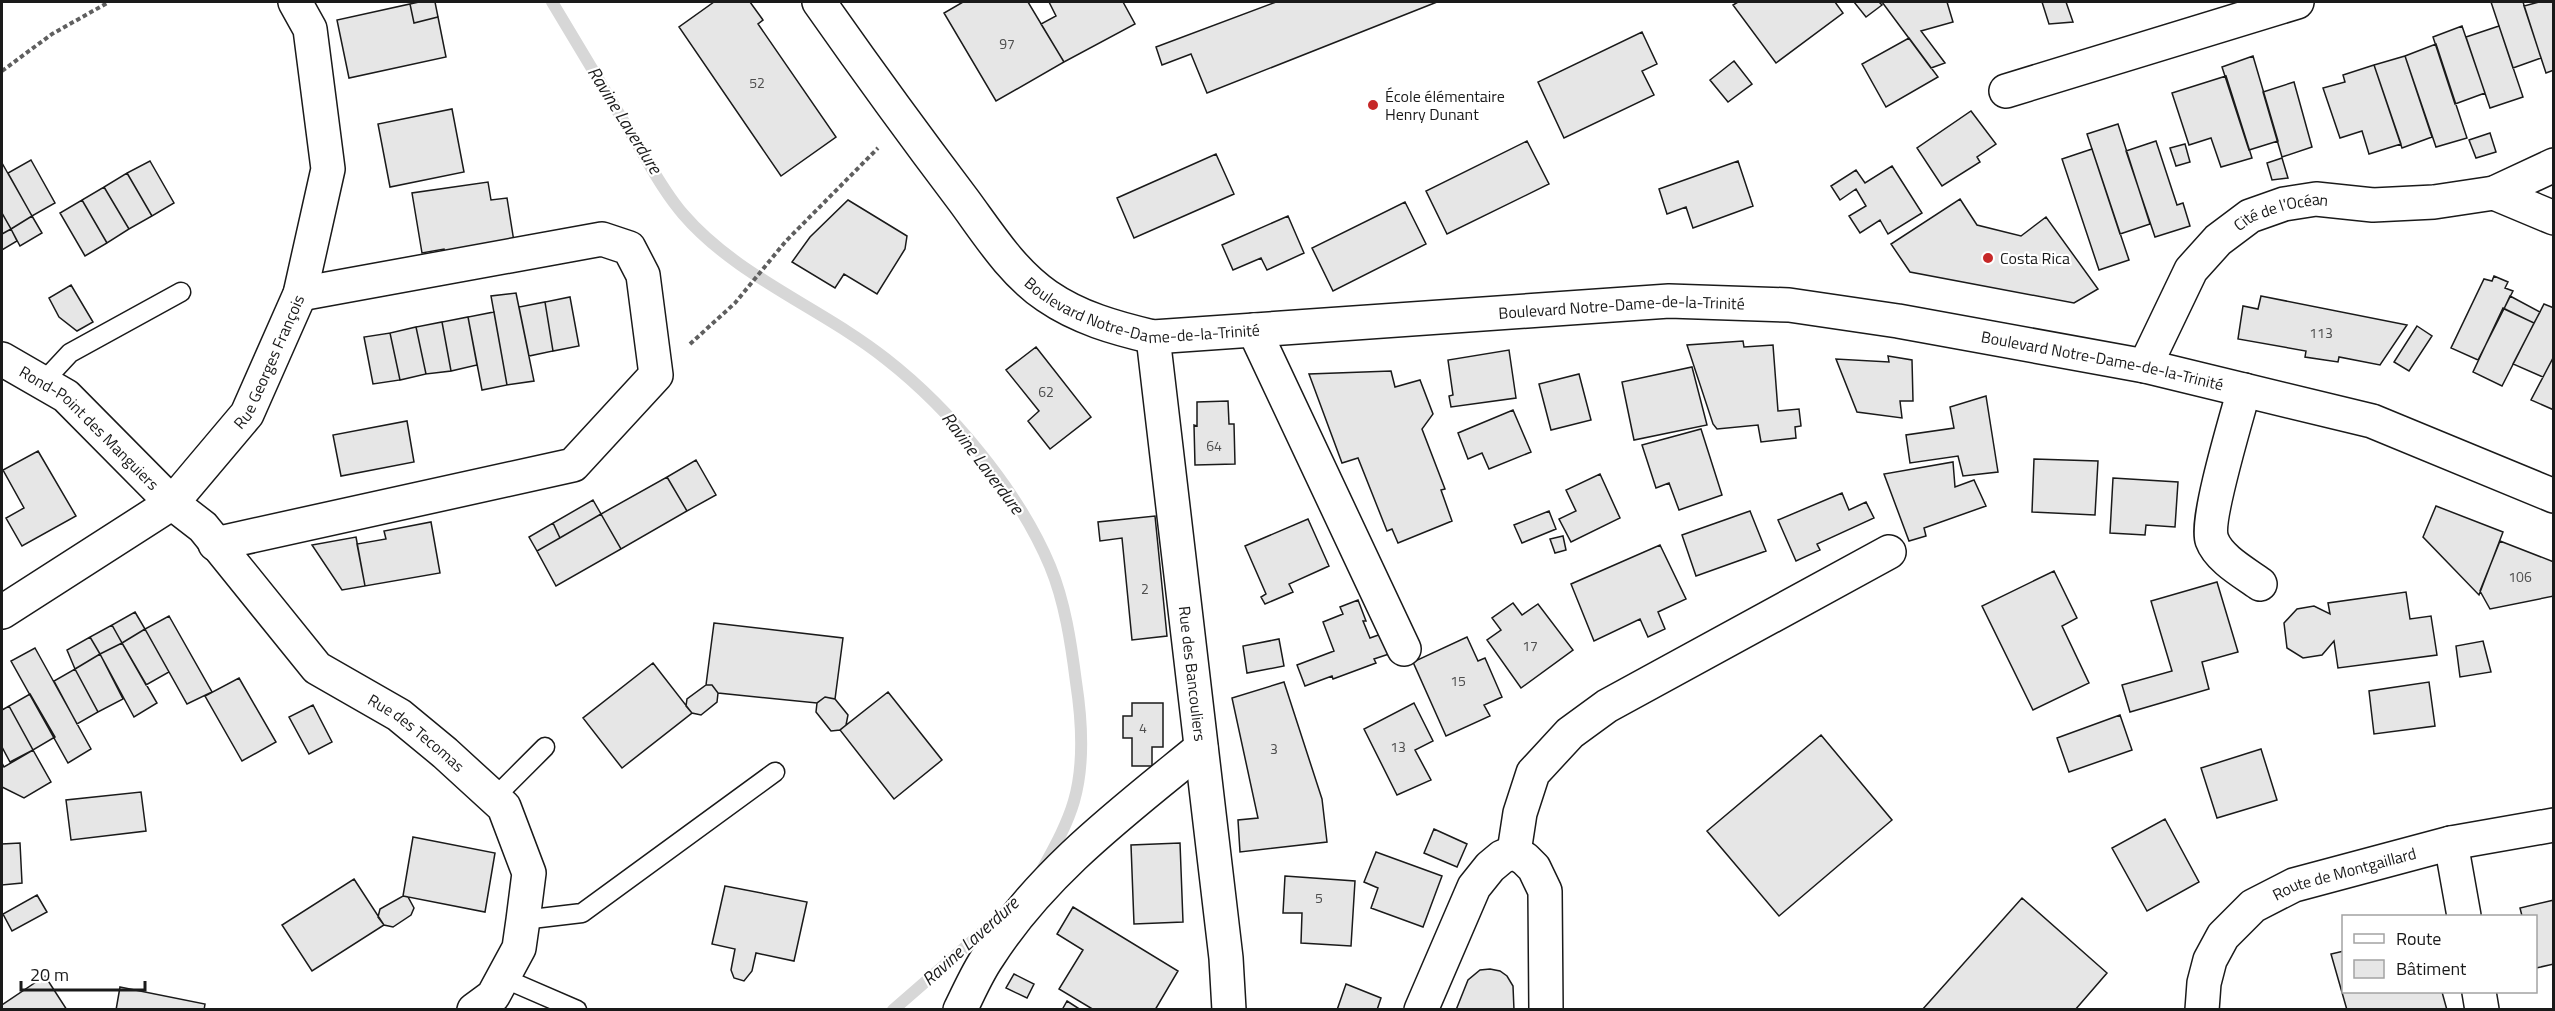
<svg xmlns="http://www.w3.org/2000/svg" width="2555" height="1011" font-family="'Titillium Web',sans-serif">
<rect width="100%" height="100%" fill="#fff"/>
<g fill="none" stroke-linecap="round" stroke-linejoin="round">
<path stroke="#d7d7d7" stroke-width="12" d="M552,2c27,45 54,90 81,135 16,26 30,54 50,77 54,63 139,94 203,145 64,50 132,131 164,207 15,36 21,77 26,116 6,39 9,81 -2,119 -7,24 -20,47 -32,69
M893,1010l108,-94"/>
</g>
<path fill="#e6e6e6" stroke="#1a1a1a" stroke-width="1.5" d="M419,2h16l3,15 -24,6 -4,-19z
M714,2h36l13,18 -5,4 78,113 -55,39 -102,-149z
M963,2h65l36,60 -68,39 -52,-88z
M1049,2h74l12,22 -71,38 -23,-38 15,-8z
M1276,2h161l-230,91 -16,-39 -29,11 -6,-18z
M1738,2h97l8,11 -67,50 -43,-58z
M1854,2h25l3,3 -16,12z
M1882,2h65l6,20 -32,9 24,32 -14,5z
M2042,2h24l7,20 -24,2z
M2491,2h32l18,56 -28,10z
M2539,2h15v68l-8,3 -22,-67z
M410,4l4,19 24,-6 8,40 -97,21 -12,-58z
M2462,26l23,67 -30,11 -22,-67z
M2499,26l24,71 -33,11 -24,-71z
M1642,32l15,32 -15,7 12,24 -90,43 -26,-56z
M1909,38l29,39 -52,30 -24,-43z
M2436,44l31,94 -31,9 -31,-91z
M2253,56l25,85 -29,9 -27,-83z
M2405,56l27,81 -30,11 -28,-83z
M1734,61l18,23 -24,18 -18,-22z
M2374,65l27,79 -32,10 -7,-23 -22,7 -17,-50 22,-6 -2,-7z
M2226,76l26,82 -31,9 -10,-29 -22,7 -17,-52z
M2294,82l18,65 -30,10 -19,-65z
M452,109l12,63 -74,15 -12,-63z
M1971,111l25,33 -19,13 3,5 -38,24 -25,-38z
M2118,124l32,100 -30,10 -33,-100z
M2490,133l6,19 -20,6 -7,-18z
M1527,141l22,43 -102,50 -21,-43z
M2156,141l21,64 6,-2 7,23 -35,11 -29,-86z
M2185,144l5,18 -14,4 -6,-18z
M2092,149l37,111 -30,10 -37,-111z
M1216,154l18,40 -100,44 -17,-40z
M2282,158l6,20 -16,2 -5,-17z
M31,160l24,43 -23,13 -24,-43z
M150,161l24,42 -22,13 -25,-43z
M1738,161l15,45 -60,22 -7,-21 -19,7 -8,-25z
M2,163l30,53 -21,13 -9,-16z
M1892,166l30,47 -34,21 -8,-14 -20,13 -11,-17 17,-10 -10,-17 -16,11 -9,-14 25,-16 9,13z
M127,173l25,43 -23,13 -25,-42z
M488,182l3,18 16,-2 8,50 -70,6 -1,-5 -22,4 -10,-60z
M104,187l25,42 -22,14 -25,-43z
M1960,199l17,26 44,11 25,-19 52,72 -24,14 -164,-31 -19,-28z
M82,200l25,43 -22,13 -25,-43z
M848,200l59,36 -2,13 -28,45 -33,-20 -9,14 -43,-26 18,-25z
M1405,202l21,42 -93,47 -21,-43z
M2,213l9,16 -9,5z
M32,216l10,17 -22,13 -9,-17z
M1288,216l16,37 -37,17 -6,-12 -28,12 -11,-25z
M11,229l6,12 -15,9v-16z
M2494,276l14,6 -3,6 8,3 -35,69 -27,-12 33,-69 8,2z
M71,285l22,37 -16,9 -18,-14 -10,-19z
M516,293l18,88 -27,4 -16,-89z
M2261,296l146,29 -27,40 -41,-8 -1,5 -33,-5 1,-6 -68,-12 5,-33 15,3z
M2510,296l30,16 -6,11 -30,-14z
M570,297l9,49 -26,5 -8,-49z
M545,302l8,49 -24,5 -10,-49z
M2544,304l10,4v48l-11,21 -30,-13z
M2503,308l31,15 -32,63 -29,-14z
M494,312l13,73 -25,5 -14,-73z
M468,317l9,48 -26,6 -9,-49z
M442,322l9,49 -25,3 -10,-47z
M2417,326l15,10 -23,35 -15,-9z
M416,327l10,47 -26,6 -10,-47z
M390,333l10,47 -27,4 -9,-47z
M1743,341l1,6 29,-2 5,66 21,-2 2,17 -6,1 1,11 -35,4 -3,-17 -41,4 -4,-5 -26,-79z
M1036,347l55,70 -41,32 -22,-28 11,-10 -33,-41z
M1509,350l7,48 -65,9 -2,-11 4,-1 -5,-35z
M1888,356l24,4 1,41h-13l2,17 -45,-6 -21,-53 53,3z
M2554,356v54l-23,-10z
M1692,367l15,58 -73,15 -12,-58z
M1391,371l4,16 25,-7 13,34 -11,15 23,60 -4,1 11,31 -54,22 -6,-14 -5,2 -29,-73 -16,5 -33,-89z
M1579,374l12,46 -40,10 -12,-46z
M1986,396l12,76 -35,4 -5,-20 -48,7 -4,-28 48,-7 -4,-21z
M1228,401l1,23h5l1,40 -40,1 -1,-40 3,1v-24z
M1513,410l18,42 -42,17 -7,-16 -14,6 -10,-26z
M407,421l7,41 -73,14 -8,-41z
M1701,429l21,66 -43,15 -10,-27 -13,5 -14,-43z
M38,451l38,65 -54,30 -16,-28 18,-10 -21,-38z
M2034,459l64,2 -3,54 -63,-3z
M696,460l20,35 -29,16 -20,-34z
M1953,462l2,25 19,-7 12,26 -62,22 2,8 -17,5 -25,-67z
M1600,474l20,44 -49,24 -12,-23 17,-8 -10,-21z
M667,477l20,34 -66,38 -20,-35z
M2113,478l65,4 -3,45 -29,-2 -1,10 -35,-2z
M1842,493l7,17 17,-8 8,16 -57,26 3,6 -24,11 -18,-41z
M593,500l8,14 -41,24 -7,-15z
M2436,506l67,26 -24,63 -56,-58z
M1549,511l7,18 -34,14 -8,-18z
M1750,511l16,40 -70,25 -14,-41z
M601,514l20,35 -65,37 -19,-35z
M1155,516l12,120 -35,4 -10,-102 -22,3 -2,-19z
M1308,519l21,47 -40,18 4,8 -28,12 -4,-7 5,-3 -21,-48z
M431,522l9,51 -75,13 -8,-42 29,-5 -2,-8z
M553,523l7,15 -23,13 -8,-14z
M1563,536l3,14 -11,3 -5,-14z
M356,537l9,49 -23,4 -30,-45z
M2500,541l54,21v34l-64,13 -10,-18z
M1660,545l26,54 -28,13 7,17 -17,8 -8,-18 -46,22 -23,-57z
M2054,571l23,47 -15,8 27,57 -56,27 -51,-104z
M2217,582l21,70 -36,10 7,27 -79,23 -8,-27 50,-14 -21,-70z
M2406,592l4,27 21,-3 6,39 -99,13 -4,-27 -12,14 -19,3 -16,-10 -3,-25 13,-14 17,-3 16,8 -2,-11z
M1358,600l8,21h-3l7,17 14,-5 8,20 -18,6 2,4 -43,16 -1,-3 -27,10 -8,-21 37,-14 -11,-29 20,-8 -3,-7z
M1513,603l9,12 16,-11 35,46 -52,38 -34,-48 14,-10 -9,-12z
M135,612l10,17 -23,14 -10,-18z
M169,616l43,76 -25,12 -42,-75z
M714,623l129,15 -8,61 -10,-2 -8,6 -99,-10 -6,-8h-6z
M112,625l10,18 -22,11 -10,-17z
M145,629l24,43 -23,13 -24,-42z
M90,637l10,17 -25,15 -8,-19z
M1467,637l11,24 7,-3 17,39 -18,8 6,11 -44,20 -33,-74z
M1279,639l5,27 -37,7 -4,-27z
M2483,641l8,31 -31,5 -4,-31z
M122,643l35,60 -23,14 -34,-63z
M35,648l56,101 -23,14 -57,-102z
M100,654l23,45 -25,13 -23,-43z
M653,663l39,50 -70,55 -39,-50z
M75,669l23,43 -21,12 -23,-43z
M239,678l37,64 -34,19 -37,-65z
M1284,682l38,117 5,43 -87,10 -2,-32 20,-2 -26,-120z
M2429,682l6,44 -61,8 -5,-43z
M706,685h6l6,8 -1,9 -16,13 -9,-2 -6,-7 1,-7z
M888,692l54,68 -48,39 -54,-69z
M30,694l25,43 -22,13 -24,-44z
M825,697l10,2 13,16 -2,10 -6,5 -9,1 -15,-19 1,-9z
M1132,703h31v44h-11v19h-20v-28h-9v-22h9z
M1414,703l19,38 -18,9 16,30 -34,15 -33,-66z
M313,705l19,37 -23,12 -20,-37z
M9,706l24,44 -23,12 -8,-15v-37z
M2120,715l12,35 -63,22 -12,-34z
M1821,735l71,85 -113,96 -72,-85z
M2261,749l16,51 -60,18 -16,-50z
M33,750l18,32 -27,16 -22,-11v-24l2,4z
M141,792l5,39 -75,9 -5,-40z
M2165,819l34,63 -52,29 -35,-63z
M1434,829l33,15 -10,23 -33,-14z
M413,837l82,16 -10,59 -82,-16z
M20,843l2,40 -20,2v-41z
M1180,843l3,79 -49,2 -3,-79z
M1376,852l66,24 -19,51 -52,-19 7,-20 -14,-6z
M1285,876l70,5 -4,65 -50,-3 1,-30h-19z
M354,879l30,46 -72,46 -30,-46z
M725,886l82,16 -13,59 -38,-8 -4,18 -8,10 -10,-3 -3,-8 4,-21 -23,-5z
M37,895l10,17 -35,19 -9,-17z
M403,896l5,1 6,11 -3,7 -18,12 -9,-2 -6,-8 2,-8z
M2022,898l85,75 -32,37h-153z
M2554,900v64l-18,4v-52h-14l-2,-8z
M1073,907l105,64 -23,39h-61l-35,-21 24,-39 -26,-16z
M2344,951v41h98l5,18h-100l-16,-56z
M1490,969l10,2 7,5 6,10 1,24h-58l12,-30 12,-10z
M1014,974l20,10 -7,14 -21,-10z
M45,976l22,34h-65v-5z
M1346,984l35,14 -4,12h-40z
M120,987l85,17 -1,6h-88z
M1067,1001l14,9h-19z"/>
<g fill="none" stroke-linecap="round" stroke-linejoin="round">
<defs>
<path id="lane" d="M43,382l27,-29 111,-61
M494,798l51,-51
M523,920l59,-7 193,-141
M503,978l74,32"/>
<g id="street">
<path d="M2006,91l291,-89"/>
<path d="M2494,193l60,25"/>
<path d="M1254,330l150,319"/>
<path id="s1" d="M1153,337l73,621 3,52"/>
<path id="s2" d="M2,359l64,37 106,107 31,24 114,141 82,47 46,38 59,54 25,66 -6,47 -4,28 -26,48 -19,14"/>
<path id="s3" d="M2145,366l46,-96 27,-30 32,-24 34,-12 32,-5 57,6 61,-3 60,-9 60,-28"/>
<path d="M2244,390c-7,26 -39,131 -32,150 7,19 33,33 48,44"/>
<path d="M215,544l358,-79 83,-90 -13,-100 -14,-27 -27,-9 -302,55"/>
<path id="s4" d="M2,612l170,-109 75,-89 53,-120 28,-125 -18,-140 -15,-27"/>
<path d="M2451,843l13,73"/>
<path d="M1514,852l6,-39 13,-40 37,-40 37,-27 282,-154"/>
<path d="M2479,992l3,18"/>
<path d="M960,1010c9,-18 17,-37 28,-53 54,-85 136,-146 213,-209"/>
<path d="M1421,1010l53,-123 16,-20 12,-10 12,-5 11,7 9,9 11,23 1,119"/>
</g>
<g id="secondary">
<path id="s5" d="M819,2c47,67 95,133 145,199 25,34 48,71 83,95 32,22 68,32 106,41l516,-36 120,4 109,16 247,45 227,55 182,75"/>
<path id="s6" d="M2202,1010l2,-27 6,-23 13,-24 30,-30 41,-21 157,-42 103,-18"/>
</g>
</defs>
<use href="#lane" stroke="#1a1a1a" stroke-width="21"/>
<use href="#street" stroke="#1a1a1a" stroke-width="36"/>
<use href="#secondary" stroke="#1a1a1a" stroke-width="36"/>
<path stroke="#5f5f5f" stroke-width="4" stroke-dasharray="4.5 3" stroke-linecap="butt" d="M2,71l50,-37 57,-32
M690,344l45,-41 51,-62 92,-93"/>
<use href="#lane" stroke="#fff" stroke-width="18"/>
<use href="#street" stroke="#fff" stroke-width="33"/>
<use href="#secondary" stroke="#fff" stroke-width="33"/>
</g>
<g fill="#c62828" stroke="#fff" stroke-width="2">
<circle cx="1373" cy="105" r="6"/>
<circle cx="1988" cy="258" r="6"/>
</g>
<g text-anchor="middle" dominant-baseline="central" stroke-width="4.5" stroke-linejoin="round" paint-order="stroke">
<g font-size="14" fill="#4d4d4d">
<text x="1007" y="43">97</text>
<text x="757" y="82">52</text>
<text x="2321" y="332">113</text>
<text x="1046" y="391">62</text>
<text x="1214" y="445">64</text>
<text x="2520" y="576">106</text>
<text x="1145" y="588">2</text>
<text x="1530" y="645">17</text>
<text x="1458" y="680">15</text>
<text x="1143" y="727">4</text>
<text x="1398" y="746">13</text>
<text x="1274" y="748">3</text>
<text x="1319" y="897">5</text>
</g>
<g font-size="16" fill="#1a1a1a" stroke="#fff" text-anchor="start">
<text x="1385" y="96">École élémentaire<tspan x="1385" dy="18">Henry Dunant</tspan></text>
<text x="2000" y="258">Costa Rica</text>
</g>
<g font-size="16" fill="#1a1a1a" stroke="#fff">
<text stroke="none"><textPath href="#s3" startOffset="218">Cité de l'Océan</textPath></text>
<text stroke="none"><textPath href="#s5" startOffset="471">Boulevard Notre-Dame-de-la-Trinité</textPath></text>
<text stroke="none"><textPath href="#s5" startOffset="957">Boulevard Notre-Dame-de-la-Trinité</textPath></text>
<text stroke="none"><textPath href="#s4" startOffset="375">Rue Georges François</textPath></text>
<text stroke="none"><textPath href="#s5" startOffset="1443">Boulevard Notre-Dame-de-la-Trinité</textPath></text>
<text stroke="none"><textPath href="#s2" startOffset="112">Rond-Point des Manguiers</textPath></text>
<text stroke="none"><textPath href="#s1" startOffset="339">Rue des Bancouliers</textPath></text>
<text stroke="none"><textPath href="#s2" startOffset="564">Rue des Tecomas</textPath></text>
<text stroke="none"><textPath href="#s6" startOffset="218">Route de Montgaillard</textPath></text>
</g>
<g font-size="18" font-style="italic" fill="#1a1a1a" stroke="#fff">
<text transform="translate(625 120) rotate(58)">Ravine Laverdure</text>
<text transform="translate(983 463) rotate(53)">Ravine Laverdure</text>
<text transform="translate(970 941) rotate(-42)">Ravine Laverdure</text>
</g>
</g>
<rect width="2555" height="1011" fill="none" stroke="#1a1a1a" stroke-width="6"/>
<rect x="2342" y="915" width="195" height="78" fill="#ffffff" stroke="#a3a3a3" stroke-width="1.5"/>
<rect x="2354" y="934" width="30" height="9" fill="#ffffff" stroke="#a3a3a3" stroke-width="1.5"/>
<text x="2396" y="945" font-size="18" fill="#1a1a1a">Route</text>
<rect x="2354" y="960" width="30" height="18" fill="#e6e6e6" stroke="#a3a3a3" stroke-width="1.5"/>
<text x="2396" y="975" font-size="18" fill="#1a1a1a">Bâtiment</text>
<path d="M21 981v9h124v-9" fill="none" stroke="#1a1a1a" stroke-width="3"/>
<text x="30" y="981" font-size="18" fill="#1a1a1a" stroke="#ffffff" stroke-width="4.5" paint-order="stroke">20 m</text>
</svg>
